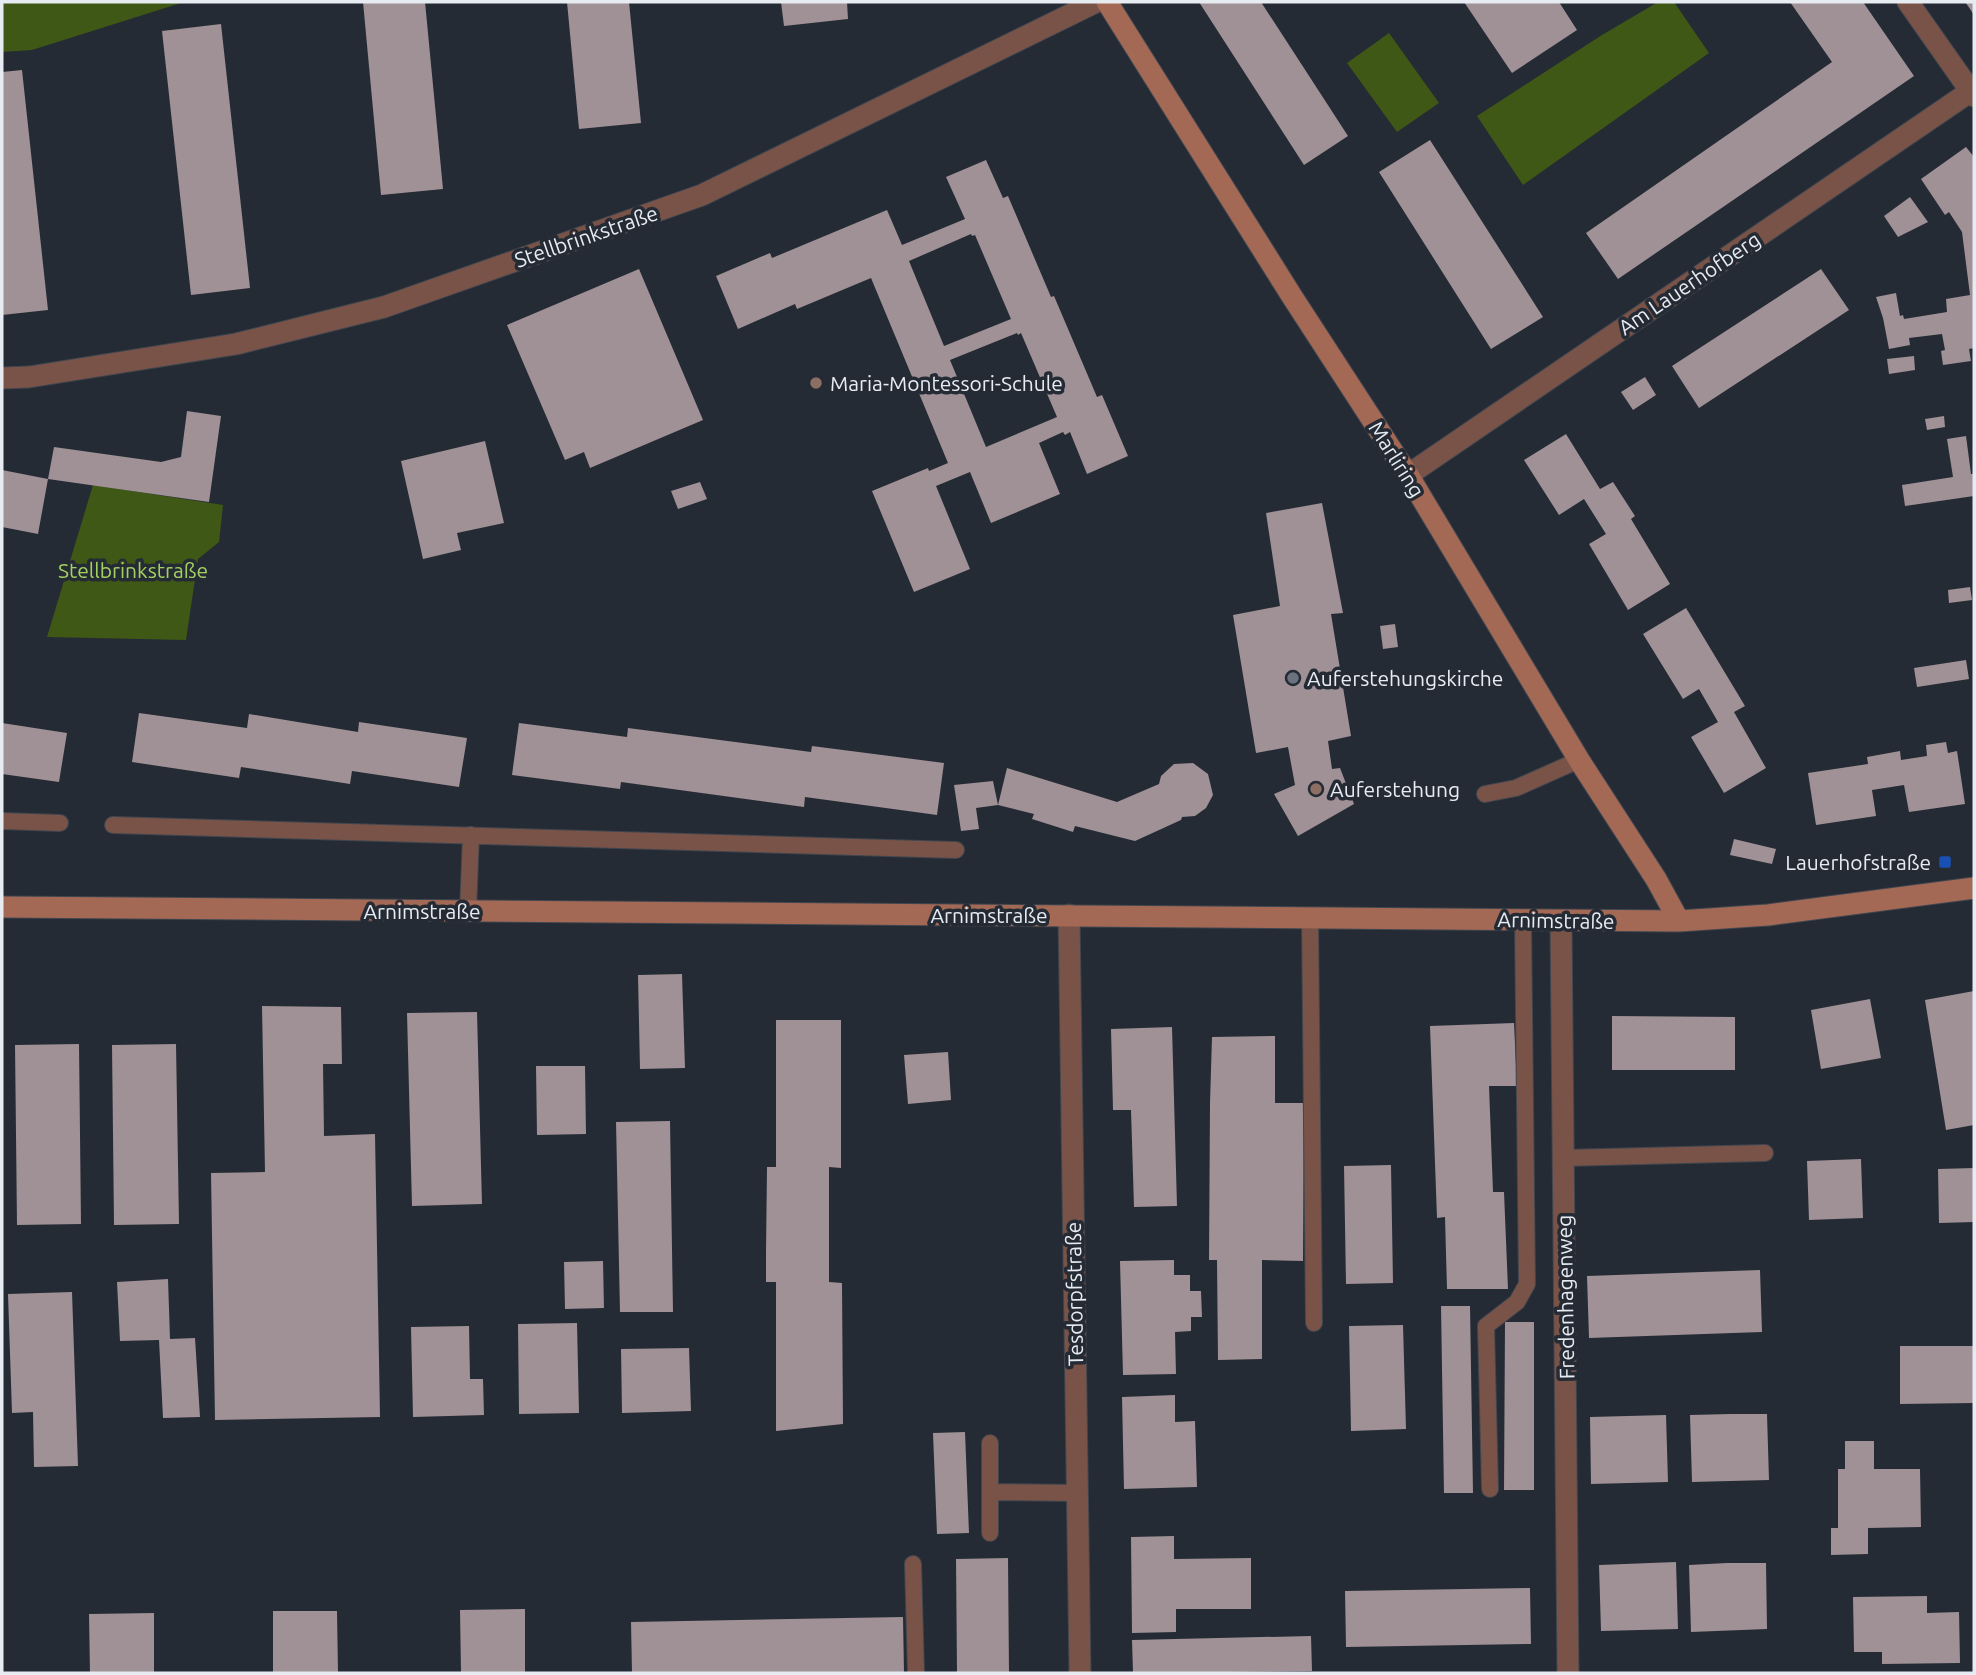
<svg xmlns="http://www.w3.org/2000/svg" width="1976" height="1675" font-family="Ubuntu,sans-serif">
<rect width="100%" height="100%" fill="#252b34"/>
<path fill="#3f5816" d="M2,2h182l-152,48 -30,2z
M1658,2h16l35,51 -186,132 -46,-69 125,-81z
M1389,33l50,70 -42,29 -50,-69z
M93,485l130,20 -4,37 -21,17 -12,81 -139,-3z"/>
<path fill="#9f9196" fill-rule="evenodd" d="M363,2h62l18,187 -62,6z
M567,2h62l12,121 -62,6z
M781,2h66l1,17 -64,7z
M1199,2h62l87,134 -44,29z
M1464,2h95l18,28 -65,43z
M1790,2h73l51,74 -296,203 -32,-46 246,-171z
M1965,2h9v13l-6,-9z
M221,24l29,264 -59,7 -29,-264z
M22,70l26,240 -46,5v-243z
M1430,140l113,177 -52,32 -112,-177z
M1966,147l8,10v191l-5,1 2,12 -28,4 -2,-14 4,-1 -3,-16 -33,4 1,7 -21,4 -6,-31 -7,-21 20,-4 4,23 3,-1 1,4 43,-7 -1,-13 24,-4 -8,-63 -13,-20 -4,3 -24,-36z
M986,160l17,38 5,-2 43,101 3,-1 43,101 5,-2 26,61 -41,18 -17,-42 -5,3 -2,-3 -24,11 21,51 -69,29 -21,-51 -34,14 34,83 -56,23 -42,-101 56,-23 1,3 19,-8 -77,-185 -74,31 -2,-5 -57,25 -22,-53 54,-23 2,5 115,-48 15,35 63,-26 -19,-42zM971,234l1,2 3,-1 36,84 -67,27 -35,-85zM1017,333l1,2 3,-2 36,84 -71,30 -36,-87z
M1910,197l18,25 -30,15 -14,-21z
M639,269l64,151 -113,48 -6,-16 -19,8 -58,-135z
M1821,269l28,41 -150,98 -27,-42z
M1914,356l1,14 -26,4 -2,-15z
M1645,377l11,18 -23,15 -12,-18z
M187,411l34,5 -12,86 -161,-23 6,-32 107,15 20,-5z
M1944,416l1,11 -18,3 -2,-11z
M1566,434l34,55 13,-7 22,34 -4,3 39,65 -42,26 -39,-66 17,-10 -22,-35 -25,16 -35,-55z
M1966,436l5,38h3v22l-69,10 -3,-21 51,-8 -6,-38z
M485,441l19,82 -47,10 4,17 -38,9 -22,-98z
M2,470l46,9 -10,55 -36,-7z
M700,482l7,17 -29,10 -7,-18z
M1322,503l21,110 -12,1 20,122 -23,5 4,28 8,-1 14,36 -56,32 -24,-42 21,-9 -7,-38 -32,6 -23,-138 47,-9 -14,-93z
M1970,587l2,13 -23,3 -1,-13z
M1686,608l59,98 -11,6 32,56 -42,25 -33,-56 27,-15 -19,-33 -16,10 -40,-65z
M1395,624l3,23 -15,2 -3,-23z
M1966,660l3,19 -52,8 -3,-19z
M139,713l108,15 2,-14 109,18 1,-10 108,16 -8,49 -107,-16 -2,13 -109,-17 -2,11 -107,-16z
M2,723l65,10 -8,49 -57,-8z
M519,723l108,14 1,-9 183,24 1,-6 132,17 -7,52 -132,-18 -1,10 -183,-25 -1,7 -108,-14z
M1946,742l2,11 9,-2 8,53 -56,8 -5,-27 -32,5 4,26 -60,9 -8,-52 60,-9 -1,-7 33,-6 1,9 26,-4 -1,-11z
M1193,763l15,11 5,21 -7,13 -11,8 -13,1 -1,3 -46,21 -60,-15 -2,6 -41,-13 2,-5 -36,-9 -22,3 3,21 -18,2 -7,-46 39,-4 5,24 9,-37 110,34 42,-18 2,-8 13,-12z
M1734,839l42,10 -4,15 -42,-9z
M682,974l3,94 -45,1 -2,-94z
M1974,991v134l-28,5 -21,-130z
M1870,999l11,59 -60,11 -10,-59z
M262,1006l79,1 1,57h-19l1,72 51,-2 5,283 -165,3 -4,-247 54,-1z
M477,1012l5,192 -70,2 -5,-193z
M1612,1016l123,1v53h-123z
M776,1020h65v148l-12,-1v115l13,1 1,141 -67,7v-149h-10v-30l1,-85h9z
M1514,1023l3,63h-28l4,106h11l4,97h-61l-2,-72 -8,1 -7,-192z
M1172,1027l5,179 -43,1 -3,-97h-18l-2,-81z
M1275,1036v67h29l-1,158 -41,-1v99l-44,1 -1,-100h-8l1,-157 2,-66z
M79,1044l2,180 -64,1 -2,-180z
M176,1044l3,180 -65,1 -2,-180z
M948,1052l3,48 -43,4 -4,-49z
M536,1066h49l1,68 -49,1z
M670,1121l3,191h-53l-4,-190z
M1861,1159l2,59 -54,2 -2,-59z
M1391,1165l2,118 -47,1 -2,-118z
M1974,1168v54l-35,1 -1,-54z
M1174,1260v15h16v16h11l1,26h-11v14l-16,1 1,42 -53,1 -3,-114z
M603,1261l1,47 -39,1 -1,-47z
M1760,1270l2,62 -173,6 -2,-62z
M168,1279l2,60 25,-1 5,79 -37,1 -4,-78 -39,1 -3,-59z
M72,1292l6,174 -44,1 -1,-55 -21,1 -4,-119z
M1441,1306h29l3,187h-29z
M1505,1322h29v168h-30z
M577,1323l2,90 -60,1 -1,-90z
M1403,1325l3,104 -55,2 -2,-105z
M469,1326l1,53h13l1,36 -71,2 -2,-90z
M1900,1346h74v57l-74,1z
M689,1348l2,63 -69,2 -1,-64z
M1175,1395v27l20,-1 2,66 -73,2 -2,-92z
M1730,1414h37l2,66 -77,2 -2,-67z
M1666,1415l2,67 -77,2 -1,-67z
M965,1432l4,101 -32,1 -4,-101z
M1845,1441h29v28h46l1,58 -53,1v26l-37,1v-27h7v-59h7z
M1174,1536v23l77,-1v51h-75v23l-44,1 -1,-96z
M1008,1558l1,115h-52l-1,-114z
M1676,1562l2,67 -77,2 -2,-66z
M1727,1563h39l1,66 -76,3 -2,-67z
M1530,1588l1,56 -185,3 -1,-56z
M1927,1596v17l32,-1 1,51 -78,1v-12h-28l-1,-55z
M525,1609v64h-64l-1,-63z
M273,1611h64l1,62h-65z
M154,1613v60h-64l-1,-59z
M903,1617l1,56h-272l-1,-51z
M1311,1636l1,35 -179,2 -1,-33z"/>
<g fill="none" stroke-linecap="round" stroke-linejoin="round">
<defs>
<path id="lane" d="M1485,794l31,-6 63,-28
M2,821l58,2
M113,825l843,25
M468,911l3,-76
M1310,918l4,405
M1563,1158l202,-5
M990,1443v90
M1490,1489l-4,-163 31,-24 10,-18 -4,-364
M990,1492l87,1
M913,1564l3,109"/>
<path id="street" d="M1908,2l66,94
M2,378l27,-1 207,-33 148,-37 318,-112 394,-193
M1408,475l563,-384
M1069,915l11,758
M1561,921l7,752"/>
<path id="secondary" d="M1107,2l186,296 115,177 171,285 77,119 23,42
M2,907l1677,14 89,-6 206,-27"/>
</defs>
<use href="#lane" stroke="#40464f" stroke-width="18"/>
<use href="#street" stroke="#40464f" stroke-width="23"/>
<use href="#secondary" stroke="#40464f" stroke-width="23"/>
<use href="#lane" stroke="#795347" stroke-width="16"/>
<use href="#street" stroke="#795347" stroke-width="21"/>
<use href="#secondary" stroke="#a46955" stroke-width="21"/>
</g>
<g fill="#8d6e63" stroke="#252b34" stroke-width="2.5">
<circle cx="816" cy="383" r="7"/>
<circle cx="1316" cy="789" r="7"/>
</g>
<circle fill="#6b7280" stroke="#252b34" stroke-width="2.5" cx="1293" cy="678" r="7"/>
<rect fill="#1a4fb4" stroke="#252b34" stroke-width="2.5" x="1938" y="855" width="14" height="14" rx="3.5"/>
<g text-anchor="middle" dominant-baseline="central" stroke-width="7" stroke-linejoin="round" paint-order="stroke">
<g font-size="21" fill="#e7ecf2" stroke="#252b34">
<text transform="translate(586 236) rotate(-19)">Stellbrinkstraße</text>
<text transform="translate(1689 283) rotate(-34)">Am Lauerhofberg</text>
<text transform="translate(1397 459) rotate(58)">Marliring</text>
<text x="422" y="911">Arnimstraße</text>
<text x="989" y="915">Arnimstraße</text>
<text transform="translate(1556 920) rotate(1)">Arnimstraße</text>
<text transform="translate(1074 1294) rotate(-91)">Tesdorpfstraße</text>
<text transform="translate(1565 1297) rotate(-91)">Fredenhagenweg</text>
</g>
<g font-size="21" fill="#e7ecf2" stroke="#252b34" text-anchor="start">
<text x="830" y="383">Maria-Montessori-Schule</text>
<text x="1307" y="678">Auferstehungskirche</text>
<text x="1330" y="789">Auferstehung</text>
<text x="1931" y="862" text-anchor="end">Lauerhofstraße</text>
</g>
<g font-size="21" fill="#a3d160" stroke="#252b34">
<text x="133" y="570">Stellbrinkstraße</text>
</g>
</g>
<rect width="1976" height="1675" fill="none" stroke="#e7ecf2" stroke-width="7"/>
</svg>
